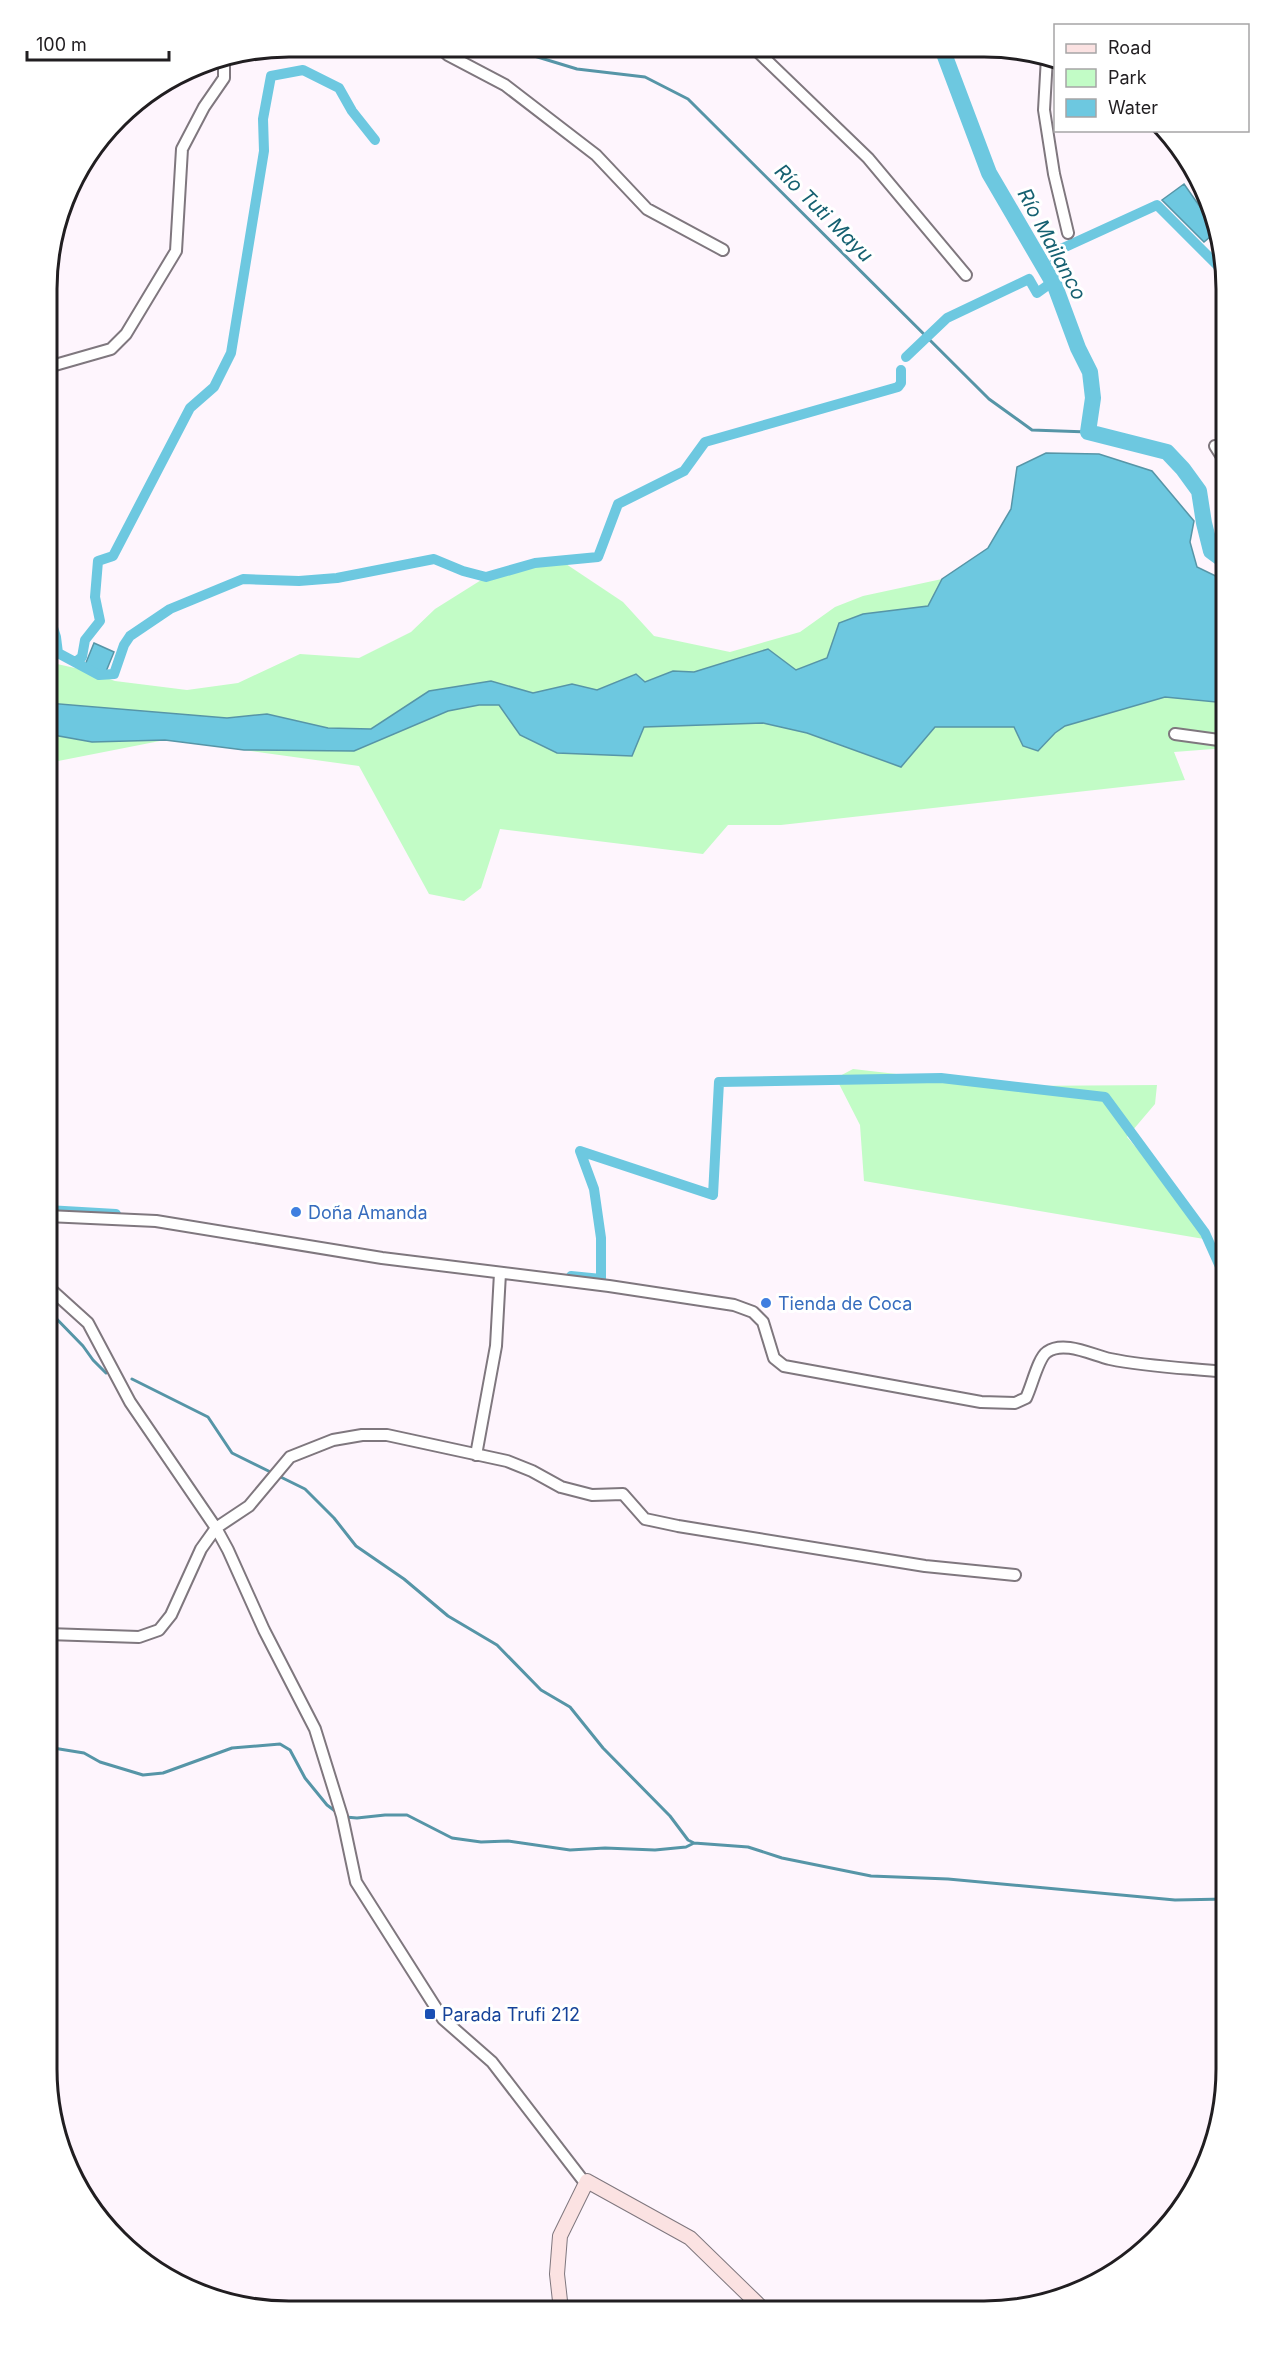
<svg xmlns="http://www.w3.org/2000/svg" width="1273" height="2358" font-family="Inter,sans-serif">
<rect width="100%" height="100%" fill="#fef5fd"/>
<path fill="#c2fcc6" d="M560,560l63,42 31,34 76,16 70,-20 35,-25 28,-11 79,-17 -14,27 -65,8 -36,44 -31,12 -28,-21 -74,23 -21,-1 -28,11 -9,-8 -39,16 -25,-6 -39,9 -42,-12 -62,10 -58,38 -43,-1 -61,-14 -40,4 -179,-15v-41l36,8 31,11 72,9 51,-7 62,-29 59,4 52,-26 24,-23 51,-32 49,-14z
M1165,697l61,6v45l-52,4 11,28 -404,45h-53l-25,29 -203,-25 -19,59 -17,13 -35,-7 -70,-128 -115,-16 110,1 94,-40 31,-6h20l21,30 123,-8 120,-4 44,10 128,-6h79l9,19 15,5 17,-18 10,-7z
M48,734l44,8 73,-2 -117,23z
M853,1069l148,17 156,-1 -2,19 -28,33 30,35 47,67 -340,-58 -4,-56 -24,-47z"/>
<path fill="#6dc8e0" stroke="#5695a7" stroke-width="1.5" d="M1184,184l33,47 -13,11 -42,-42z
M1046,453l53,1 53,17 42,50 -4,21 7,25 29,14v122l-61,-6 -100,29 -10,7 -17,18 -15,-5 -9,-19h-79l-34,40 -94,-34 -44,-10 -119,4 -12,29 -75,-3 -37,-18 -21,-30h-20l-31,6 -94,40 -110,-1 -79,-10 -73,2 -44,-8v-31l179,15 40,-4 61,14 43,1 58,-38 62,-10 42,12 39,-9 25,6 39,-16 9,8 28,-11 21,1 74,-23 28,21 31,-12 12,-35 24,-9 65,-8 14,-27 46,-31 23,-39 6,-42z
M94,643l20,9 -9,22 -20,-9z"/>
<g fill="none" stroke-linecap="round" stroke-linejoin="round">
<path stroke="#5695a7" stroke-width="3" d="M519,48l12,7 46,14 68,8 43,22 301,300 43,31 56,2
M47,1309l36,37 10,14 13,13
M132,1379l76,38 24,36 73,36 29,29 22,28 48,33 44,37 49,29 44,45 29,17 33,41 67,68 18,24 6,3 54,4 34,11 89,18 77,3 227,21 51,-1
M47,1747l37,6 16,9 43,13 20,-2 69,-25 48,-4 10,6 15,28 22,27 12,9
M345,1817l12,1 28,-3h22l45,23 29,4 27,-1 62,9 35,-2 50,2 31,-3 8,-4"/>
<path stroke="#6dc8e0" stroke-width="10" d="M906,357l41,-39 82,-39 8,14 25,-18 -10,-22 105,-48 66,66
M48,612l8,25 2,16 41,22 15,-1 10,-29 6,-9 40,-27 73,-30 56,2 38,-3 97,-19 29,12 23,6 49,-14 63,-6 20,-53 66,-33 21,-29 193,-55 3,-4v-13
M77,661l5,-4 3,-17 15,-19 -5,-24 3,-36 15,-5 77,-148 24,-21 17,-34 33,-202 -1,-32 8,-43 32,-6 36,18 13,23 23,29
M47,1210l69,4
M571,1276l30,3v-41l-7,-49 -14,-38 133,44 6,-113 222,-4 164,19 100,136 21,47
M1226,1612v-1"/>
<path stroke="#6dc8e0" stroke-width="16" d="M943,51l46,122 66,113 23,62 12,24 3,26 -5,34 79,20 16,17 16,22 5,32 7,28 15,11"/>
<defs>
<path id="minor" d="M439,47l9,8 57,30 91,70 51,54 76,41
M755,49l113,109 98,117
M1008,51l41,6
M1047,57l-3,53 10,64 14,59
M48,367l63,-18 15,-15 50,-83 6,-102 22,-42 20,-29v-19
M1215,446l11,17
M1175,734l51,7
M47,1216l109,5 226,37 227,28 125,19 19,7 10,10 11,36 10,8 197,36 34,1 11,-5c6,-12 12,-40 21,-46 17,-12 45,3 63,7 38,8 78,9 116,13
M47,1286l41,37 42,79 86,126 12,22 36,80 51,99 27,87 14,66 87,137 49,43 90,117 5,2
M476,1455l20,-109 4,-73
M47,1634l92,3 20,-7 12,-15 30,-66 15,-21 33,-22 41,-49 43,-17 29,-5h25l120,26 25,10 29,16 31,8 31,-1 22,25 33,7 247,40 90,9"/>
<path id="secondary" d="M561,2310l-4,-36 3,-38 27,-55 103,57 75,73"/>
</defs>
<use href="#minor" stroke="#7f777e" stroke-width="14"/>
<use href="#secondary" stroke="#7f777e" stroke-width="16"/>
<use href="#minor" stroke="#fff" stroke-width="10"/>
<use href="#secondary" stroke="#fbe2e2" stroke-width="14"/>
</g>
<g fill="#3f7fe0" stroke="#fff" stroke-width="2">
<circle cx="296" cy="1212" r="6"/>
<circle cx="766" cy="1303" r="6"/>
</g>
<rect fill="#1a4fb4" stroke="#fff" stroke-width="2" x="424" y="2008" width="12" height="12" rx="3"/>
<g text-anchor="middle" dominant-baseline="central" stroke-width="6" stroke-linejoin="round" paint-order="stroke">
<g font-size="18" fill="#366cbe" stroke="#fff" text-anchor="start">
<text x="308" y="1212">Doña Amanda</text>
<text x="778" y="1303">Tienda de Coca</text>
</g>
<g font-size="18" fill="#164399" stroke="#fff" text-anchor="start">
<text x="442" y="2014">Parada Trufi 212</text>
</g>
<g font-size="20" font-style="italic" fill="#156071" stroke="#fff">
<text transform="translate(824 213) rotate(45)">Río Tuti Mayu</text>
<text transform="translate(1052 244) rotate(62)">Río Mailanco</text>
</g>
</g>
<path d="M0 0H1273V2358H0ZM289 57H984A232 232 0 0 1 1216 289V2069A232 232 0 0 1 984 2301H289A232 232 0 0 1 57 2069V289A232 232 0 0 1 289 57Z" fill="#fff" fill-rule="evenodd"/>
<path fill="none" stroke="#211e21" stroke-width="3" d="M289 57H984A232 232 0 0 1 1216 289V2069A232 232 0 0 1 984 2301H289A232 232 0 0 1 57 2069V289A232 232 0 0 1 289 57Z"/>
<rect x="1054" y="24" width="195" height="108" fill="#ffffff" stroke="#a6a5a6" stroke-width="1.5"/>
<rect x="1066" y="44" width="30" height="9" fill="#fbe2e2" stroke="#a6a5a6" stroke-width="1.5"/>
<text x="1108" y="54" font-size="18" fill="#211e21">Road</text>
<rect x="1066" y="69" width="30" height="18" fill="#c2fcc6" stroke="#a6a5a6" stroke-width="1.5"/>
<text x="1108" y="84" font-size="18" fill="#211e21">Park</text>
<rect x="1066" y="99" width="30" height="18" fill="#6dc8e0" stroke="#a6a5a6" stroke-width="1.5"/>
<text x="1108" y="114" font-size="18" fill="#211e21">Water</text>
<path d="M27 51v9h142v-9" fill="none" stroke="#211e21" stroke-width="3"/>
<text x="36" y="51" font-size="18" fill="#211e21" stroke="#ffffff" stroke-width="4.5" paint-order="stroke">100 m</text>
</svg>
